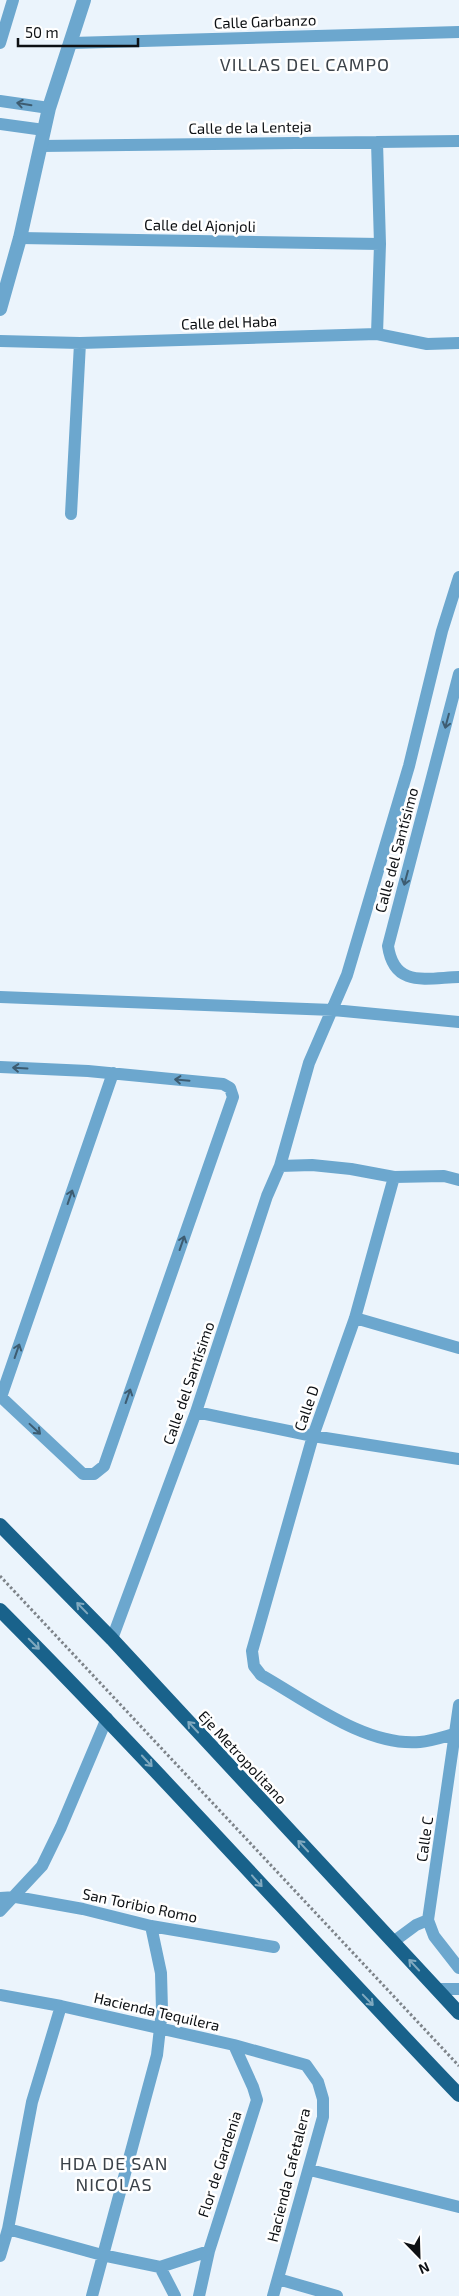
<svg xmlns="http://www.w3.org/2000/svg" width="459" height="2296" font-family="'Exo 2',sans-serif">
<rect width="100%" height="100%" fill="#ebf4fc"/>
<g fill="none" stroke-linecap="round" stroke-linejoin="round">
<path stroke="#7d8389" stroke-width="3" stroke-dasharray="2.5 2.5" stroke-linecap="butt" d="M0,1576l459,490"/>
<path stroke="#6ca7ce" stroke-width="12" d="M0,43l13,-43
M72,43l387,-11
M0,101l49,7
M0,124l44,6
M377,142l3,102 -3,90
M41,146l418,-5
M20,238l360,6
M0,341l80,2 297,-9 50,10 32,-1
M71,514l9,-171
M459,674l-71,272c6,42 38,32 71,31
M0,997l333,13 126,12
M0,1067l88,4 135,13 7,4 3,9 -129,369 -10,8h-11l-83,-78
M280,1166l29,-103 38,-88 62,-209 33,-135 17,-54
M394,1177l-39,141 -42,118 -61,215 2,15 7,9c46,26 105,72 159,67 11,-1 23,-5 34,-8l5,2
M355,1318l104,30
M1,1397l112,-324
M196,1412l117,24 146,23
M112,1639l84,-227 71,-216 13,-30 32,-1 39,4 43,8 50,-1 15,4
M459,1705l-31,215 6,16 25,32
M0,1898l16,-1 67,12 68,17 123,21
M0,1911l42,-45 19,-39 46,-109
M393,1942l23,-17 12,-5
M437,1989h22
M0,1995l61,11 173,39 72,20 12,17 5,17v18l-50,179
M310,2170l149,37
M8,2229l94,26 58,12 49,-16
M0,2256l8,-27 24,-127 29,-96
M160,2267l15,29
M278,2279l59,17
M92,2296l65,-241 5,-45 -1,-37 -10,-47
M199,2296l10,-45 48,-151 -4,-13 -19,-42"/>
<path stroke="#6ca7ce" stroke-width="14" d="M0,309l20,-71 29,-130 35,-108"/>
<path stroke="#19628b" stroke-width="14" d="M0,1525l112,114 347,374
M0,1610c157,158 305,324 459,485"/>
</g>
<defs><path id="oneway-shaft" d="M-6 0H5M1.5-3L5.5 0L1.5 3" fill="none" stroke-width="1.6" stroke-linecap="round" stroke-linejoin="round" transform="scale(1.25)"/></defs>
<g stroke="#3d5c71">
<use href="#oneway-shaft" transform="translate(24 104) rotate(-171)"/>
<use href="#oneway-shaft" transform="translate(447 721) rotate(105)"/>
<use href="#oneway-shaft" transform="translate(406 878) rotate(105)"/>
<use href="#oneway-shaft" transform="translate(20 1068) rotate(-177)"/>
<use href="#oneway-shaft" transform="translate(182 1080) rotate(-175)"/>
<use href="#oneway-shaft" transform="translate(70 1197) rotate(-71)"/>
<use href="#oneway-shaft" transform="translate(182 1243) rotate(-71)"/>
<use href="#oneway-shaft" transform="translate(17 1351) rotate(-71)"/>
<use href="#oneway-shaft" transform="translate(128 1396) rotate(-71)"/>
<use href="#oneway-shaft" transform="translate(35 1429) rotate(43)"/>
</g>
<g stroke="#80a9bf">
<use href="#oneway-shaft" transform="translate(82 1608) rotate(-134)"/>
<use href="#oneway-shaft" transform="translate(34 1644) rotate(45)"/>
<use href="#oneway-shaft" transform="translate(193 1727) rotate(-133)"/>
<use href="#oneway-shaft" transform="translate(147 1761) rotate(47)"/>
<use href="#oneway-shaft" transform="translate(303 1846) rotate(-133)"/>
<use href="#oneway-shaft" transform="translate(257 1881) rotate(48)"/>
<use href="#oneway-shaft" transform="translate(414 1965) rotate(-133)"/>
<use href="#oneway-shaft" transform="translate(368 2000) rotate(46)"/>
</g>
<g text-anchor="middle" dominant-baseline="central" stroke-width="5" stroke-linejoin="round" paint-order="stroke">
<g font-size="15" fill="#0e1114" stroke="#fff">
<text transform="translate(265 21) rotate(-2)">Calle Garbanzo</text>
<text transform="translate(250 127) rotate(-1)">Calle de la Lenteja</text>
<text transform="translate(200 225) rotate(1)">Calle del Ajonjoli</text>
<text transform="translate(229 322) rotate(-2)">Calle del Haba</text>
<text transform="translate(396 850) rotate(-75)">Calle del Santísimo</text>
<text transform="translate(188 1383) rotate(-71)">Calle del Santísimo</text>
<text transform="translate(306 1408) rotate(-71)">Calle D</text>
<text transform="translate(243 1757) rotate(47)">Eje Metropolitano</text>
<text transform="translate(424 1839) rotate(-82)">Calle C</text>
<text transform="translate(140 1905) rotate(12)">San Toribio Romo</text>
<text transform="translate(157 2011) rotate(13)">Hacienda Tequilera</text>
<text transform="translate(219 2164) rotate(-72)">Flor de Gardenia</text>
<text transform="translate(288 2175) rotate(-76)">Hacienda Cafetalera</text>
</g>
<g font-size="18" letter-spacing="1" fill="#3b4249" stroke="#fff">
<text x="305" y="64">VILLAS DEL CAMPO</text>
<text x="114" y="2163">HDA DE SAN<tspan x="114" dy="21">NICOLAS</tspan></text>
</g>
</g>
<g transform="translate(419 2256) rotate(157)" stroke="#ffffff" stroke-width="4" paint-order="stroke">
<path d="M0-4L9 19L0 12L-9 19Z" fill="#0e1114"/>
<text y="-8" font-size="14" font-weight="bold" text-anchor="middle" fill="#0e1114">N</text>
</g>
<path d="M18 38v8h120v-8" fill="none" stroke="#0e1114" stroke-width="2.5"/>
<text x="25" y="38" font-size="15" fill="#0e1114" stroke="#ffffff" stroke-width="4" paint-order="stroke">50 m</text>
</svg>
